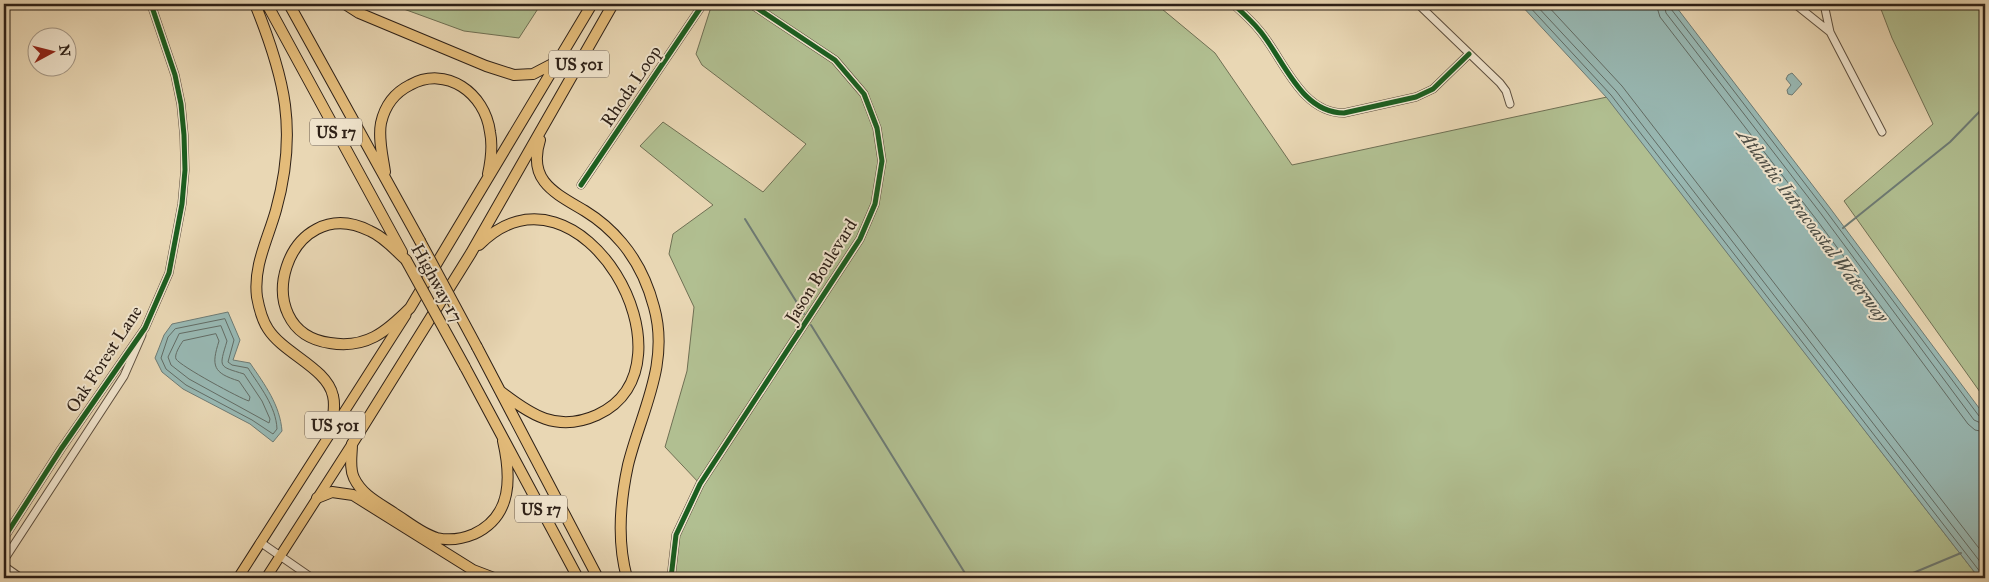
<svg xmlns="http://www.w3.org/2000/svg" width="1989" height="582" font-family="'IM FELL Great Primer',serif">
<rect width="100%" height="100%" fill="#e9d7b4"/>
<filter id="stains"><feTurbulence type="fractalNoise" baseFrequency=".004" numOctaves="4"/><feColorMatrix values="0 0 0 0 .2 0 0 0 0 .09 0 0 0 0 .02 0 0 0 .5 -.17"/></filter>
<radialGradient id="worn" r=".72"><stop offset=".6" stop-color="#630" stop-opacity="0"/><stop offset="1" stop-color="#630" stop-opacity=".3"/></radialGradient>
<path fill="#b1bf91" stroke="#6f7054" d="M390,4h151l-22,34 -55,-7z
M712,4h444l59,49 77,112 315,-68 372,481h-1308l5,-43 24,-51 -35,-37 22,-76 7,-64 -25,-53 4,-20 40,-29 -73,-59 23,-24 100,70 43,-48 -104,-79 -6,-11z
M1879,4h106v395l-141,-198 89,-77 -41,-86z"/>
<path fill="#98b8b3" stroke="#6d7b75" d="M1520,4h154l156,204 155,208v162h-6l-372,-480z
M1792,73l10,11 -10,11 -4,-1 -1,-4 4,-5 -5,-6 2,-4z
M228,312l12,28 -7,20 17,3c15,22 30,42 32,68l-9,11 -23,-18 -67,-35 -21,-17 -7,-14 9,-23 8,-11z"/>
<g fill="none" stroke-linecap="round" stroke-linejoin="round">
<path stroke="#626c65" stroke-width="1" d="M1527,4l84,91 370,478 2,5
M1535,4l81,87 369,477
M1546,4l76,82 363,470
M1656,4l4,13 156,202 152,205 7,6 10,2
M1664,4l2,9 156,202 152,205 11,5
M1670,4l1,5 155,202 153,205 6,2
M225,319l9,21 -6,22 4,3 16,3c12,19 28,38 29,61l-4,5 -21,-14 -66,-35 -20,-16 -5,-11 7,-21 7,-8z
M221,326l6,15c-8,27 -9,25 17,33l18,27 8,18 -1,4 -80,-44 -18,-14 -3,-8 11,-23z
M216,334l3,7c-8,25 -6,32 20,40l11,16 -1,4c-8,-2 -69,-35 -73,-42 -2,-4 4,-14 7,-18z"/>
<path stroke="#6d7b75" stroke-width="2" d="M745,219l59,95
M1843,228l107,-86 35,-36
M811,325l157,253
M1901,578l60,-25"/>
<defs>
<path id="minor" d="M1233,4c9,8 19,17 27,27 24,29 41,82 84,82l72,-16 17,-8 36,-35
M1418,4l82,79 6,8 4,13
M1795,4l35,28
M1824,4l6,28 52,100
M581,185l122,-181
M4,538l57,-89 84,-121 24,-55 13,-69 3,-34 -1,-35 -3,-31 -6,-29 -24,-71
M260,542l52,36
M4,560l120,-184 18,-41
M4,566l17,12
M671,578l5,-43 24,-51 160,-245 15,-35 7,-43 -5,-33 -13,-34 -29,-34 -84,-56"/>
<path id="major" d="M238,578l168,-263
M266,578l86,-134"/>
<path id="highway" d="M255,4c30,74 43,127 21,206 -8,29 -23,56 -19,87 2,11 5,23 11,32 16,25 59,39 65,67 3,12 -1,25 -3,38
M267,4l135,248
M289,4l131,237
M345,4l14,9 127,53 28,9 19,-1 25,-13
M540,140c-13,41 15,53 45,71 13,8 27,20 37,32 16,19 26,41 32,64 16,57 -13,105 -26,158 -8,37 -11,77 -1,113
M385,172c-2,-15 -7,-33 -4,-49 4,-18 13,-30 29,-38 36,-20 75,8 80,47 3,14 1,28 -2,42
M479,245c100,-100 226,121 118,170 -40,18 -66,0 -97,-24
M406,260c-11,-10 -22,-23 -36,-29 -83,-42 -126,100 -40,112 36,6 56,-11 80,-35l182,-304
M477,347l121,231
M465,367l113,211
M503,441c8,35 10,75 -29,93 -12,5 -24,7 -37,4 -15,-4 -30,-17 -43,-25 -15,-10 -32,-18 -40,-35 -5,-10 -2,-23 -2,-34l119,-191 142,-249
M317,498l15,-6 21,3 120,75 21,8"/>
</defs>
<use href="#minor" stroke="#5c4e3e" stroke-width="9"/>
<use href="#major" stroke="#2d2017" stroke-width="11"/>
<use href="#highway" stroke="#2d2017" stroke-width="12"/>
<use href="#minor" stroke="#f1e5ce" stroke-width="7"/>
<use href="#major" stroke="#e4bc7a" stroke-width="9"/>
<use href="#highway" stroke="#e4bc7a" stroke-width="10"/>
<defs>
<path id="highway-bridge" d="M420,241l57,106
M406,260l59,107"/>
</defs>
<use href="#highway-bridge" stroke="#2d2017" stroke-width="12" stroke-linecap="butt"/>
<use href="#highway-bridge" stroke="#e4bc7a" stroke-width="10"/>
<defs>
<path id="cycleway" d="M1233,4c9,8 19,17 27,27 24,29 41,82 84,82l72,-16 17,-8 36,-35
M581,185l122,-181
M4,538l57,-89 84,-121 24,-55 13,-69 3,-34 -1,-35 -3,-31 -6,-29 -24,-71
M671,578l5,-43 24,-51 160,-245 15,-35 7,-43 -5,-33 -13,-34 -29,-34 -84,-56"/>
</defs>
<use href="#cycleway" stroke="#f1e5ce" stroke-width="8"/>
<use href="#cycleway" stroke="#1b5e20" stroke-width="5"/>
</g>
<g text-anchor="middle" dominant-baseline="central" stroke-width="4" stroke-linejoin="round" paint-order="stroke">
<g fill="#f1e5ce" stroke="#685b4e" stroke-width="1">
<rect x="549" y="50.5" width="60" height="27" rx="4"/>
<rect x="310" y="118.5" width="52" height="27" rx="4"/>
<rect x="305" y="411.5" width="60" height="27" rx="4"/>
<rect x="515" y="495.5" width="52" height="27" rx="4"/>
</g>
<g font-size="16" font-weight="bold" fill="#2d2017">
<text x="579" y="64">US 501</text>
<text x="336" y="132">US 17</text>
<text x="335" y="425">US 501</text>
<text x="541" y="509">US 17</text>
</g>
<g font-size="18" fill="#2d2017" stroke="#f1e5ce">
<text transform="translate(631 86) rotate(-56)">Rhoda Loop</text>
<text transform="translate(821 271) rotate(-58)">Jason Boulevard</text>
<text transform="translate(437 283) rotate(61)">Highway 17</text>
<text transform="translate(104 359) rotate(-57)">Oak Forest Lane</text>
</g>
<g font-size="19" font-style="italic" fill="#4d4e46" stroke="#f1e5ce">
<text transform="translate(1813 225) rotate(53)">Atlantic Intracoastal Waterway</text>
</g>
</g>
<rect width="1989" height="582" fill="none" stroke="#e9d7b4" stroke-width="20"/>
<rect x="5" y="5" width="1979" height="572" fill="none" stroke="#2d2017" stroke-width="2.5"/>
<rect x="10" y="10" width="1969" height="562" fill="none" stroke="#2d2017"/>
<g transform="translate(52 52) rotate(83)"><circle r="24" fill="#f1e5ce" stroke="#a39685"/>
<path d="M0-4L9 19L0 12L-9 19Z" fill="#8f2418"/>
<text y="-8" font-size="14" font-weight="bold" text-anchor="middle" fill="#2d2017">N</text>
</g>
<rect width="100%" height="100%" filter="url(#stains)"/>
<rect width="100%" height="100%" fill="url(#worn)"/>
</svg>
